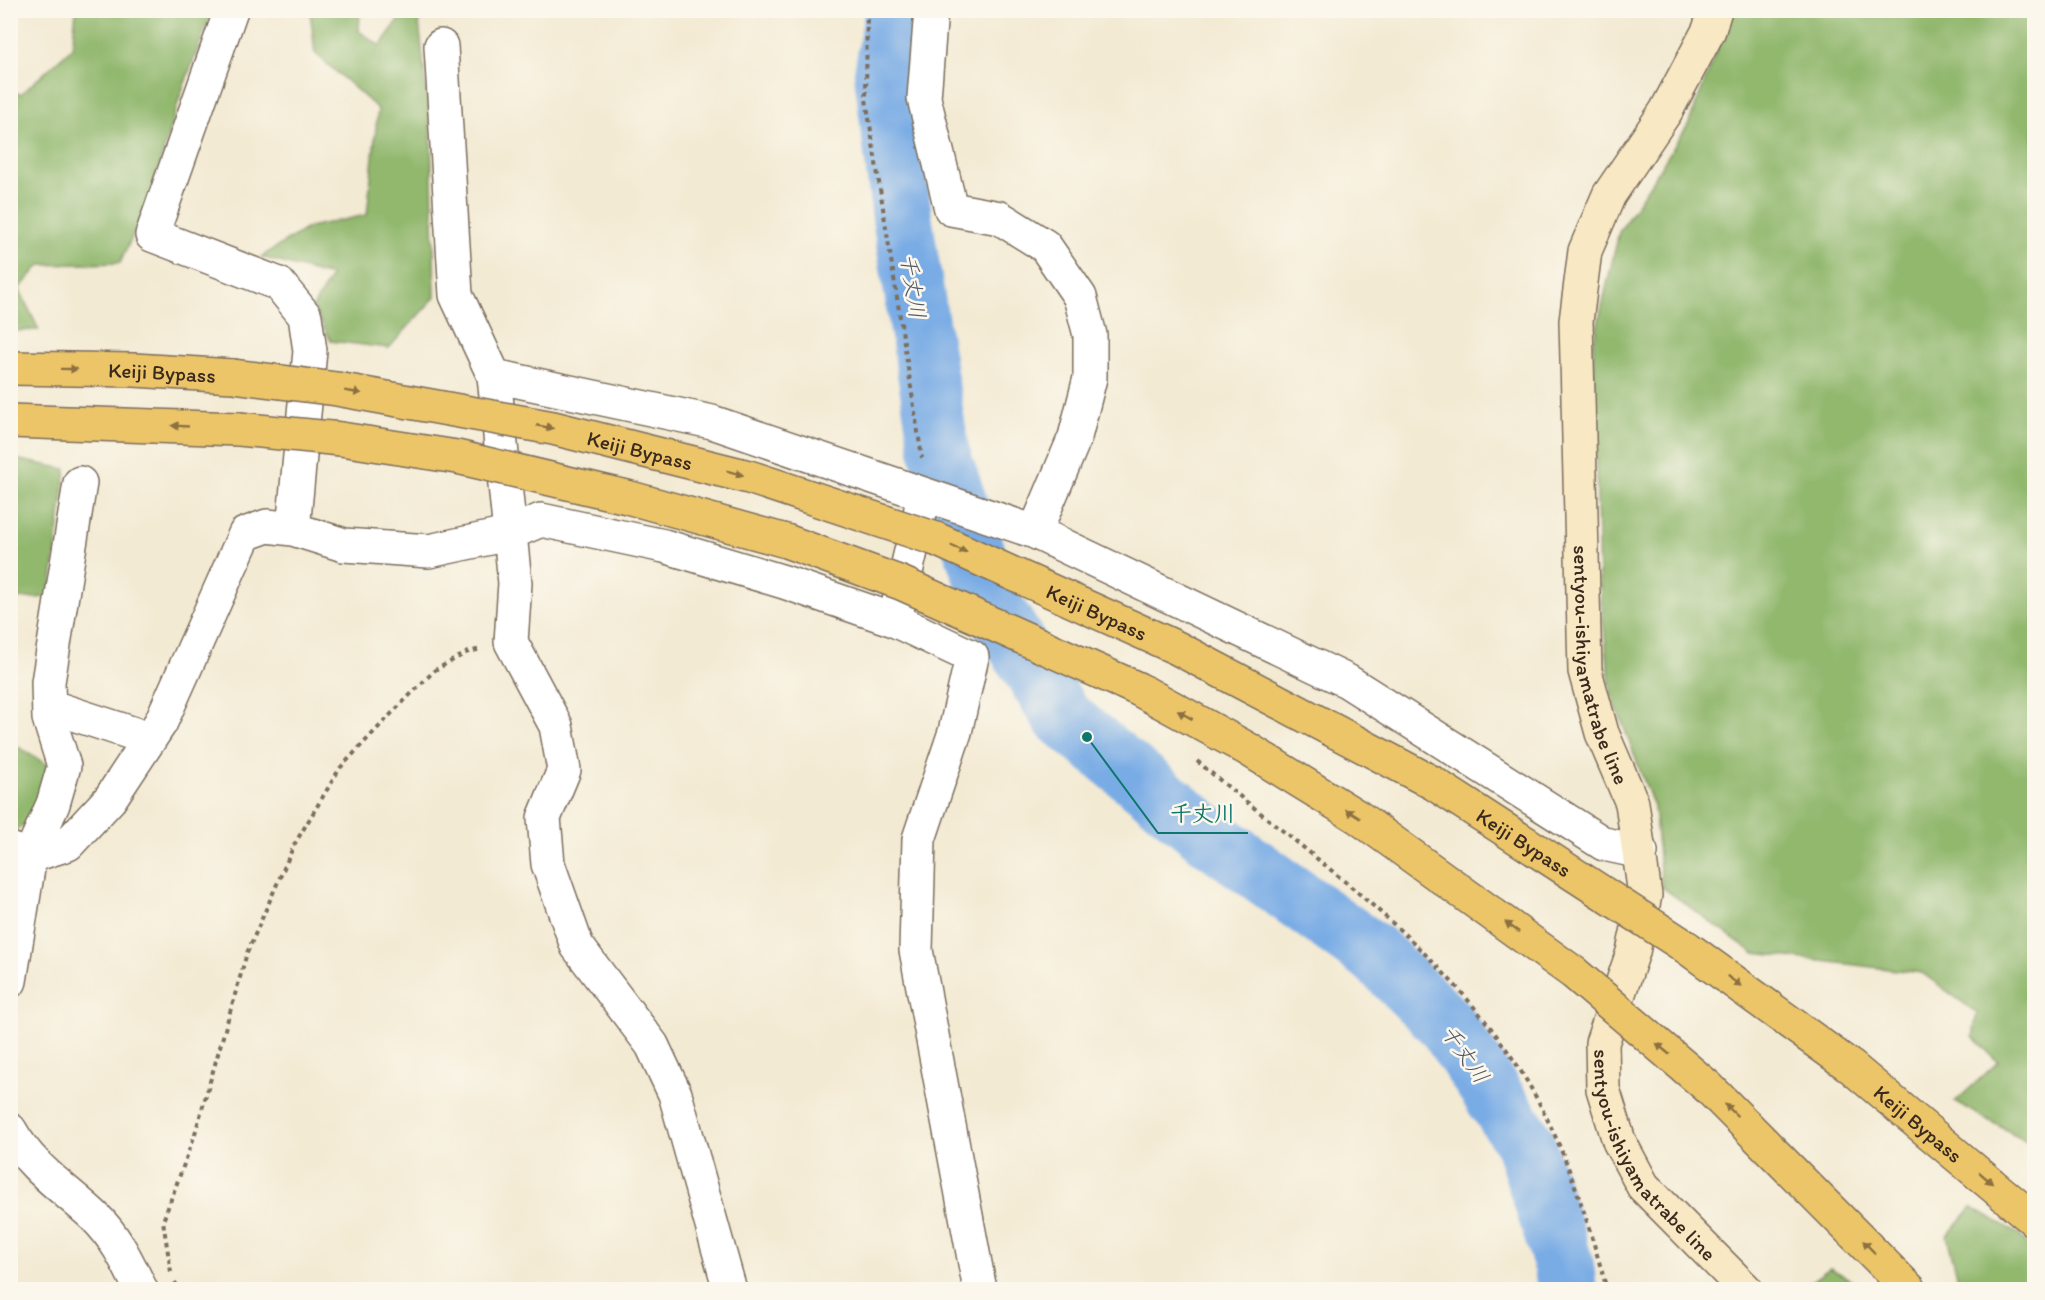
<svg xmlns="http://www.w3.org/2000/svg" width="2045" height="1300" font-family="Itim,'Klee One',sans-serif">
<rect width="100%" height="100%" fill="#fbf7ec"/>
<filter id="ink" filterUnits="userSpaceOnUse"><feTurbulence type="fractalNoise" baseFrequency=".0167" numOctaves="2"/><feDisplacementMap in="SourceGraphic" scale="12" xChannelSelector="R" yChannelSelector="G"/><feConvolveMatrix kernelMatrix="1 2 1 2 8 2 1 2 1" color-interpolation-filters="sRGB"/></filter>
<filter id="wash" filterUnits="userSpaceOnUse"><feTurbulence type="fractalNoise" baseFrequency=".008" numOctaves="4" result="noise"/><feDisplacementMap in="SourceGraphic" scale="24" xChannelSelector="R" yChannelSelector="G"/><feGaussianBlur stdDeviation="1.35" result="paint"/><feColorMatrix in="noise" values="0 0 0 0 0 0 0 0 0 0 0 0 0 0 0 0 0 1.4 0 .05"/><feComposite in="paint" operator="in"/></filter>
<g filter="url(#wash)">
<rect width="100%" height="100%" fill="#f3ead3"/>
<path fill="#92b86e" stroke="#667146" stroke-width="1.5" d="M76,11h136l-32,85 -32,106 -28,61 -80,2 -21,24 20,41 -28,1 -1,-240 11,3 51,-46z
M310,11h50l-1,20 21,15 25,-35h10l4,11 12,112 4,163 -46,51 -58,-7 -18,-34 18,-31 -70,-19 48,-30 58,-12 11,-106 -63,-56z
M1732,11h302v1134l-79,-43 43,-40 -25,-25 4,-24 -55,-40 -168,-20 -92,-66 -8,-80 -43,-114 -12,-113 -6,-235 26,-113 69,-107z
M10,458l56,11 -16,128 -39,2z
M10,742l41,25 -10,43 -30,25z
M1972,1207l47,27 15,18v37h-70l-6,-10 -11,-43z
M1830,1268l37,21h-67z"/>
<g fill="none" stroke-linecap="round" stroke-linejoin="round">
<path stroke="#79ace5" stroke-width="60" d="M895,10l-11,64 18,143 38,237 55,156 67,107 142,115 172,123 70,69 79,119 39,123 3,24"/>
</g>
</g>
<g filter="url(#ink)">
<g fill="none" stroke-linecap="round" stroke-linejoin="round">
<defs>
<path id="minor" d="M231,10l-79,225 127,49 26,32 5,35 -17,178
M441,46l15,249 38,81 21,207 -4,59 45,84 8,44 -20,48 4,46 29,82 75,99 23,49 55,196
M494,376l218,46 323,110 40,-95 15,-59v-43l-10,-38 -35,-51 -45,-28 -49,-9 -27,-111 7,-88
M1035,532l312,149 257,163 37,8
M897,610l25,-105
M49,706l101,33
M10,849l20,7 38,-12 42,-45 51,-77 84,-188 22,-8 26,3 51,16 85,6 79,-17 33,-14 123,26 120,36 110,38 78,37 -17,75 -36,107 -3,111 64,340
M10,981l20,-125 23,-52 11,-38 -15,-48 -1,-36 32,-199
M10,1130c21,38 54,58 84,86 22,21 34,47 47,74"/>
<g id="secondary">
<path id="s1" d="M1715,10l-6,20 -43,81 -57,84 -24,56 -9,70 9,350 17,62 30,70 13,92 -12,57 -31,91 1,46 16,52 24,45 103,104"/>
</g>
<g id="motorway">
<path id="s2" d="M10,368l124,2 99,6"/>
<path d="M10,421l229,8"/>
<path id="s3" d="M1686,947l164,119 184,154"/>
<path d="M1708,1087l202,203"/>
</g>
</defs>
<use href="#minor" stroke="#7b6d5d" stroke-width="36"/>
<use href="#secondary" stroke="#7b6d5d" stroke-width="36"/>
<use href="#motorway" stroke="#7b6d5d" stroke-width="36"/>
<path stroke="#7b6d5d" stroke-width="4" stroke-dasharray="4.5 4.5" stroke-linecap="butt" d="M867,10l-1,89 56,359
M1197,761c110,93 235,177 316,298 47,70 72,151 94,231
M171,1272l-8,-51 31,-84 53,-184 47,-108 46,-77 52,-55 43,-43 33,-18 13,-3
M175,1282l4,8"/>
<use href="#minor" stroke="#fff" stroke-width="33"/>
<use href="#secondary" stroke="#f8e8c3" stroke-width="33"/>
<use href="#motorway" stroke="#edc569" stroke-width="33"/>
<defs>
<g id="motorway-bridge">
<path id="s4" d="M233,376l104,13 216,39 196,49 187,62 241,109 256,135 253,164"/>
<path d="M239,429l102,10 116,18 170,40 159,44 115,42 237,106 108,59 112,69 216,156 134,114"/>
</g>
</defs>
<use href="#motorway-bridge" stroke="#7b6d5d" stroke-width="36" stroke-linecap="butt"/>
<use href="#motorway-bridge" stroke="#edc569" stroke-width="33"/>
</g>
<defs><path id="oneway-solid" d="M-6-.8H1V-3.2L6.5 0L1 3.2V.8H-6Z" transform="scale(1.5)"/></defs>
<g fill="#8b7040">
<use href="#oneway-solid" transform="translate(69 369) rotate(1)"/>
<use href="#oneway-solid" transform="translate(353 392) rotate(9)"/>
<use href="#oneway-solid" transform="translate(180 426) rotate(-177)"/>
<use href="#oneway-solid" transform="translate(545 427) rotate(11)"/>
<use href="#oneway-solid" transform="translate(735 473) rotate(15)"/>
<use href="#oneway-solid" transform="translate(959 549) rotate(23)"/>
<use href="#oneway-solid" transform="translate(1185 715) rotate(-151)"/>
<use href="#oneway-solid" transform="translate(1353 814) rotate(-148)"/>
<use href="#oneway-solid" transform="translate(1512 927) rotate(-144)"/>
<use href="#oneway-solid" transform="translate(1734 981) rotate(36)"/>
<use href="#oneway-solid" transform="translate(1663 1049) rotate(-140)"/>
<use href="#oneway-solid" transform="translate(1731 1110) rotate(-136)"/>
<use href="#oneway-solid" transform="translate(1986 1178) rotate(41)"/>
<use href="#oneway-solid" transform="translate(1869 1247) rotate(-134)"/>
</g>
</g>
<g text-anchor="middle" dominant-baseline="central" stroke-width="5" stroke-linejoin="round" paint-order="stroke">
<g font-size="21" fill="#3b2a1e" stroke="#fbf7ec">
<text stroke="none"><textPath href="#s2" startOffset="152">Keiji Bypass</textPath></text>
<text stroke="none"><textPath href="#s4" startOffset="414">Keiji Bypass</textPath></text>
<text stroke="none"><textPath href="#s4" startOffset="900">Keiji Bypass</textPath></text>
<text stroke="none"><textPath href="#s1" startOffset="692">sentyou-ishiyamatrabe line</textPath></text>
<text stroke="none"><textPath href="#s4" startOffset="1386">Keiji Bypass</textPath></text>
<text stroke="none"><textPath href="#s3" startOffset="292">Keiji Bypass</textPath></text>
<text stroke="none"><textPath href="#s1" startOffset="1212">sentyou-ishiyamatrabe line</textPath></text>
</g>
<g font-size="22" font-style="italic" fill="#515864" stroke="#fbf7ec">
<text transform="translate(913 286) rotate(81)">千丈川</text>
<text transform="translate(1465 1054) rotate(55)">千丈川</text>
</g>
</g>
<path fill="none" stroke="#0f766e" stroke-width="2" d="M1087 737L1158 833H1248"/>
<circle fill="#0f766e" stroke="#fbf7ec" stroke-width="2" cx="1087" cy="737" r="6"/>
<g font-size="22" text-anchor="middle" font-weight="bold" fill="#0f766e" stroke="#fbf7ec" stroke-width="5" stroke-linejoin="round" paint-order="stroke">
<text x="1203" y="821">千丈川</text>
</g>
<rect width="2045" height="1300" fill="none" stroke="#fbf7ec" stroke-width="36"/>
</svg>
